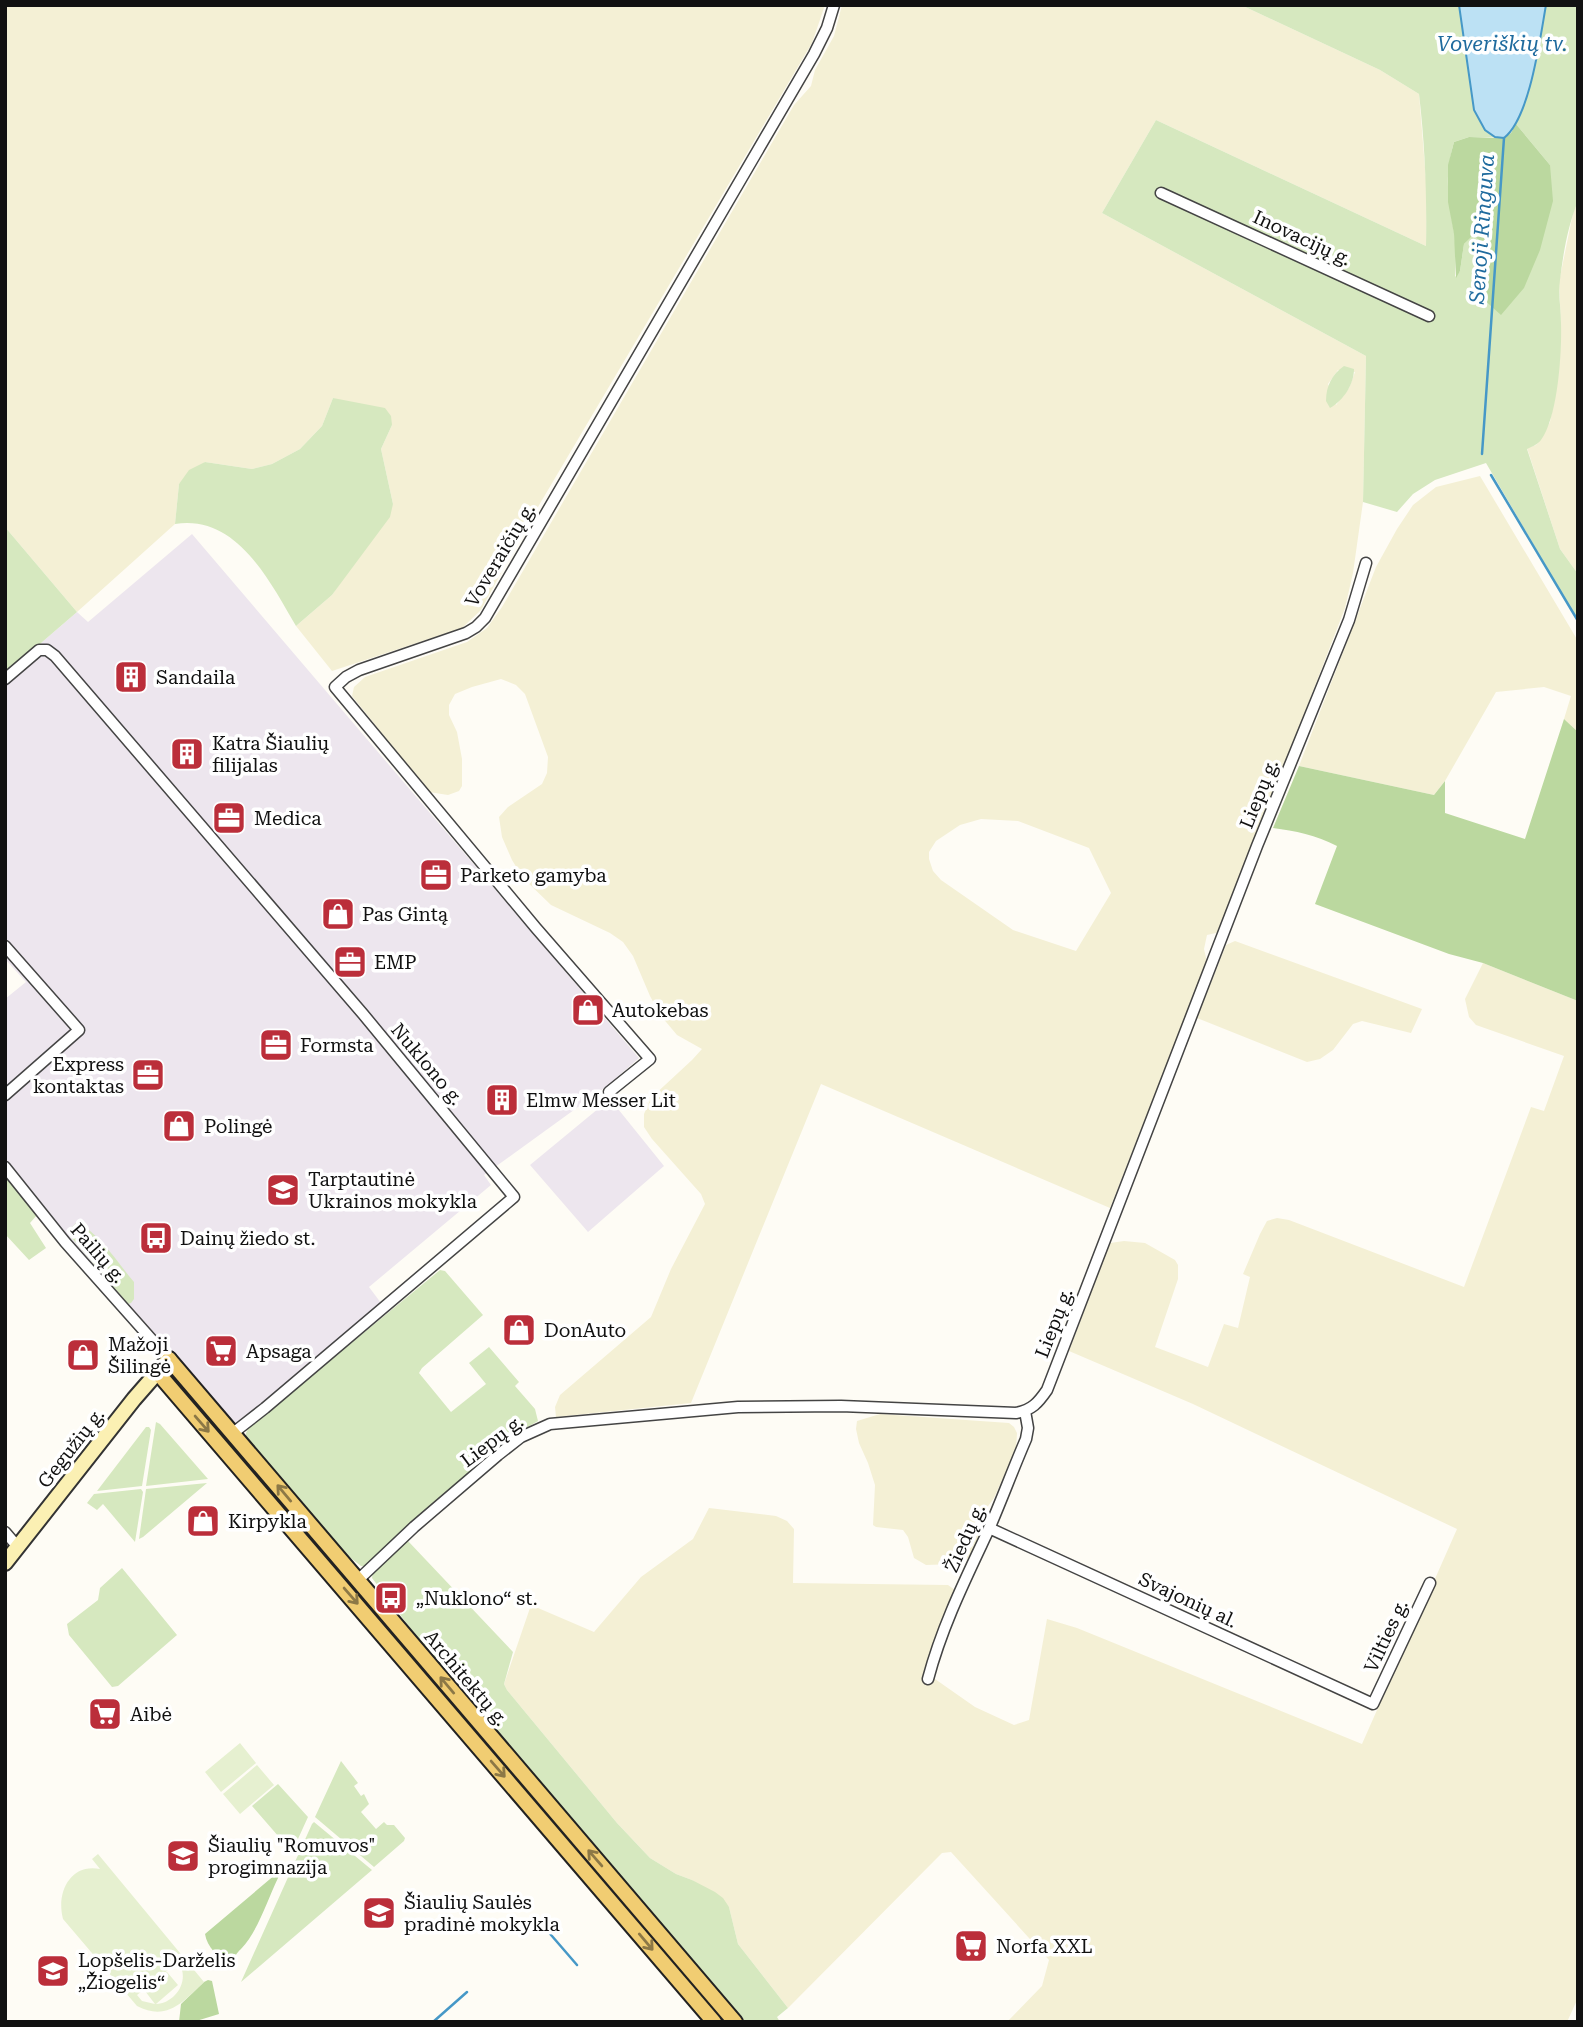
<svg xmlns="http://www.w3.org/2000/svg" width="1583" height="2027" font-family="'Roboto Serif',serif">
<rect width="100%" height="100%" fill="#fefcf5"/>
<path fill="#ede6ee" d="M192,534l447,524 -32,28 -123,89 7,10 -122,102 12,16 -139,119 -6,1 -11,-7 -65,-76 -12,7 -16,-23 -95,-109 -32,-40v-176l21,-17 -21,-23v-285l72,-62 11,10z
M610,1099l54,67 -76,66 -58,-67z"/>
<path fill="#f4f0d5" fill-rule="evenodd" d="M5,5h820l-13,38 -290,491 -41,76 -19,18 -130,43 -36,-45 36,-31 61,-91 -12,-55 11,-24 -59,-27 -11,28 -22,23 -28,15 -20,5 -47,-7 -26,22 -4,40 -98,88 -72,-85z
M842,5h399l139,65 39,24 8,98 -1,54 -270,-126 -54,93 264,143 -3,146 -10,71 -8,35 -123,319 -6,6 -9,2 -3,14 3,13 -97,246 -289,-124 -130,319 -135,14 -1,-10 5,-12 91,-78 20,-48 34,-65 -4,-10 -49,-55 -8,-12v-13l7,-16 41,-38 10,-11 -25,-14 -16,-19 -11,-20 -17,-40 -10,-14 -13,-9 -59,-28 -28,-27 -11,-18 -10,-23 -3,-20 9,-10 34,-23 5,-11 1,-16 -23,-63 -9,-9 -15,-6 -29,8 -17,7 -6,11v10l8,17 5,27v27l-3,5 -11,4 -19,-3 -77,-96 2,-9 11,-10 102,-35 20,-14 15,-21 292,-502 17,-19 4,-16 19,-34zM1338,370l17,2 -6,16 -13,17 -8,-21zM981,819l37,2 71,27 22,45 -35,58 -63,-21 -72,-50 -8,-9 -4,-12v-7l7,-11 24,-16z
M1578,201v373l-18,-25 -33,-101 9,-3 4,-5 10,-18 8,-44 2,-27 1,-25 -2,-44 14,-69z
M1480,476l98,165v91l-14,-13 7,-23 -27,-9 -48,5 -51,89 -11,14 -135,-29 77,-199 21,-38 16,-24 23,-18z
M1235,941l187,68 -11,24 -49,-12 -9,3 -20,26 -13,9 -13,3 -110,-44 29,-73z
M1483,963l95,38v997l-11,24h-560l35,-36 7,-26 -98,-108 -9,1 -154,155 -50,-64 -9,-37 -37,-27 -16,-6 -26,-16 -33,-35 -110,-133 -3,-6 27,-79 63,27 47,-55 52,-38 16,-31 67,8 11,5 7,8 -1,54 155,2 7,5 -30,82 50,35 39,18 15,-5 18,-101 30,9 285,116 95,-215 -264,-125 -124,-53 41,-108 14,-2 21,2 30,17 3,5v14l-23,68 53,20 16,-43 14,4 12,-51 -7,-3 17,-40 7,-13 10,-3 12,2 175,67 67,-180 13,4 20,-55 -88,-31 -7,-8 -4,-18z
M880,1414l129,9 5,4 3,6 -1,16 -22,49 -8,11 -11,41 -8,9 -12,5 -29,1 -12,-7 -6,-21 -5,-7 -27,-3 -3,-2 2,-40 -7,-22 -9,-20 -3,-14 1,-8z"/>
<path fill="#d6e8bf" d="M1241,5h218l15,105 11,20 10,7h-26l-15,5c-10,36 -6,54 0,90 2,14 1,30 1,45l5,-6 4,-27 9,-10 13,12 -4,51 68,-132 -34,-41 19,-59 11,-60h32v196c-10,24 -15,53 -18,79 -2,14 1,29 1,43 1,29 -3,94 -20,117 -4,5 -8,6 -14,9l33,100 18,25v47l-92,-158 -51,17 -22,14 -16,18 -34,-10 3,-146 -264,-143 54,-93 270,126c1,-51 -1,-101 -7,-152l-39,-24z
M1344,366l10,3c0,15 -10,31 -24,39l-4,-7c0,-15 6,-27 18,-35z
M333,398l52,10 6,8 1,9 -11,24 12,55 -3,13 -58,78 -36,31c-26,-44 -59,-112 -121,-102l4,-40 10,-14 16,-8 47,7 20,-5 28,-15 22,-23z
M5,527l72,85 -72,62z
M5,1175l32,40 -7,8 16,25 -17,12 -24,-26z
M77,1222c23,12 40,40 57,60v17l-3,4 -3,1 -58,-68 1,-8z
M440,1270l5,1 38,44 -61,53 -3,5 32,39 35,-28 -17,-21 20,-16 30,35 -4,4 20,23 3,12 -12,7 -110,93 -48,45h-7l-22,-17 -93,-110v-6l3,-6z
M181,1381l272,322 -1,1 -275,-320z
M156,1422l4,2 48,55 -62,7z
M146,1427h3l2,3 -9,56 -45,5z
M207,1483l-64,54 -4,2 7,-50z
M141,1489l2,3 -8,50 -32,-38 -6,6 -10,-7 7,-9z
M408,1541l105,111 -9,32 3,6 110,133 33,35 26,16 16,6 23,12 8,6 6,9 9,37 50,64 -11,9 3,5h-36l-314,-368 -58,-76c2,-16 24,-27 36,-37z
M122,1568l55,67 -59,51 -6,1 -43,-52 -2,-11 31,-24 2,-12z
M461,1711l266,311h-5l-261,-307 -2,-3z
M341,1761l17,22 -4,3 7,10 3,-2 5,10 -8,8 15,17 8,-7 3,3h7l11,13 -1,3 -30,26 -59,-50z
M278,1784l30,33 -16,35 -40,-46z
M314,1822l58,48 -131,112 71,-158z"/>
<path fill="#bbd89f" d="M1516,124l34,41 3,36 -13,49 -16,38 -23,27 -19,-17 4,-52 -13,-11 -9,9 -4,27 -4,7 -2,-44 -6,-32v-37l6,-23 15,-5 35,1 7,-5z
M1564,719l14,13v269l-95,-38 -34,-9 -134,-50 22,-58c-21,-11 -42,-15 -64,-18l26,-62 135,29 11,-14v32l80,26z
M276,1874h3l-1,4c-11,23 -20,53 -37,71 -5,4 -6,9 -11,13 -12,-4 -23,-15 -25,-28z
M208,1980l4,1 7,33 -26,8h-14l2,-18 23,-22z"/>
<path fill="#e6f0d0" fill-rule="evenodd" d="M240,1743l16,20 -35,29 -16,-20z
M257,1765l17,20 -34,29 -17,-20z
M98,1854l106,128c-20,19 -37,40 -67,24l-74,-87c-7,-26 7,-56 37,-50l-8,-10zM178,1962c13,17 -2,41 -22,42l22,-19 -11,-13 -22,19 10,13 -13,-3 -5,-6z"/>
<path fill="#bce1f4" stroke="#4698c7" stroke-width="2" d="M1459,5h87c-6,33 -16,113 -42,133l-9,-1 -10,-7 -11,-20z"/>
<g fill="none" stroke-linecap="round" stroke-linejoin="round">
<path stroke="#4698c7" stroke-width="2.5" d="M1482,454l22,-316
M1491,475l87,146
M539,1921l38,44
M433,2022l34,-30"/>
<defs>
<path id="street" d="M1161,193l268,123
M5,679l34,-29h8l8,6 308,358 151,183 -249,211 -32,25
M5,946l74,84 -74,65
M609,1092l41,-33 -114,-131 -201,-241 11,-10 13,-7 107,-37 10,-6 9,-9 329,-564 13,-26 7,-23
M5,1167l60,75 104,117
M989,1528l384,176 57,-121
M5,1532l12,14
M358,1580l56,-53 84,-72 23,-18 29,-13 188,-17 103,-1 175,7c16,-3 22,-10 31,-23l210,-544 92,-226 17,-57
M928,1679c14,-53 38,-101 61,-150 13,-30 24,-60 37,-90l2,-11 -3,-17"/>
<path id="secondary" d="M5,1563l129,-164 35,-40"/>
<path id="primary" d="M169,1359l566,663
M157,1372l557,650"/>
</defs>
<use href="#street" stroke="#444" stroke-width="13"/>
<use href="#secondary" stroke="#333" stroke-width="18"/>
<use href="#primary" stroke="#222" stroke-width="18"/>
<use href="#street" stroke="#fff" stroke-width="10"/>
<use href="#secondary" stroke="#fbf0b3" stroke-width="14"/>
<use href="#primary" stroke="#f1cd72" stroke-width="14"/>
</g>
<defs><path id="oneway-shaft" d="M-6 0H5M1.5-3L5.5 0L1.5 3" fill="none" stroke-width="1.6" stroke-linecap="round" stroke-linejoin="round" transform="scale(1.75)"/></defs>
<g stroke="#8c7846">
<use href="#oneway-shaft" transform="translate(202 1424) rotate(49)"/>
<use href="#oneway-shaft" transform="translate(284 1493) rotate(-130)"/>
<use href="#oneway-shaft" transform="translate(351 1596) rotate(49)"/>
<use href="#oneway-shaft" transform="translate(447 1685) rotate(-130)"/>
<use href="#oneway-shaft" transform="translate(498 1769) rotate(49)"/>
<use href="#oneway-shaft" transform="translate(595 1858) rotate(-131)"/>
<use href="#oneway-shaft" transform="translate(646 1942) rotate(50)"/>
</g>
<defs>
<symbol id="building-square" viewBox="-11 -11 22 22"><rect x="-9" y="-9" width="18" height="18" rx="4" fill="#bb2e3a" stroke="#fff"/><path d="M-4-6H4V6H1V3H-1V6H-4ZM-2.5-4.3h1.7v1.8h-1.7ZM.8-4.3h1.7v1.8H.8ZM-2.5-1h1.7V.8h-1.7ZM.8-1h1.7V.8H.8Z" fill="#fff"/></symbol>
<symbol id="office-square" viewBox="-11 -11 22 22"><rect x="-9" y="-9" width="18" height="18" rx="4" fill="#bb2e3a" stroke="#fff"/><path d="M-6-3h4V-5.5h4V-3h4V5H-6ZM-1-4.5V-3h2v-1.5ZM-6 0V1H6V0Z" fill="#fff"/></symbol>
<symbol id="shop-square" viewBox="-11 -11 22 22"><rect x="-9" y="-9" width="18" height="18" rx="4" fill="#bb2e3a" stroke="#fff"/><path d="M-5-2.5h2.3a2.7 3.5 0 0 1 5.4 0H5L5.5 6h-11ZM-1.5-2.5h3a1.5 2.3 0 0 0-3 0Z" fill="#fff"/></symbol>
<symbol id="school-square" viewBox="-11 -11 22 22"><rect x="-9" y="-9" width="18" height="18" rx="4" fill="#bb2e3a" stroke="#fff"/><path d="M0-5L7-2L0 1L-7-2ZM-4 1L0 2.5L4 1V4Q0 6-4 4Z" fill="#fff"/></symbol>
<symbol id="bus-square" viewBox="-11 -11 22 22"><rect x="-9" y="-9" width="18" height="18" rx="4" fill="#bb2e3a" stroke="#fff"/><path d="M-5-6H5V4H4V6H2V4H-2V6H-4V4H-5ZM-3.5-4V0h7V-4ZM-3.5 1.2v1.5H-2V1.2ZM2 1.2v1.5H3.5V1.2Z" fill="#fff"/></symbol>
<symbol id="supermarket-square" viewBox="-11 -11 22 22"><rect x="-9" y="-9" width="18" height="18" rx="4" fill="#bb2e3a" stroke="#fff"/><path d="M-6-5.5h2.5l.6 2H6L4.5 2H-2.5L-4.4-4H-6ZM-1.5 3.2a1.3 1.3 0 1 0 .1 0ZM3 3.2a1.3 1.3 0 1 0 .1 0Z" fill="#fff"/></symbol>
</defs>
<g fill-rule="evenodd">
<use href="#building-square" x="112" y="658" width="38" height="38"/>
<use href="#building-square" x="168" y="735" width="38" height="38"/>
<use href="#office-square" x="210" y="799" width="38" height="38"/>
<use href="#office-square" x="417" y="856" width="38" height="38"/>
<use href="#shop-square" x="319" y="895" width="38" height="38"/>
<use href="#office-square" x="331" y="943" width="38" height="38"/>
<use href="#shop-square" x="569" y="991" width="38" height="38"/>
<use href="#office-square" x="257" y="1026" width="38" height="38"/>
<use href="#office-square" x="129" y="1056" width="38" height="38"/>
<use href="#building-square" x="483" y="1081" width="38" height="38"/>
<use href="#shop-square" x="160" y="1107" width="38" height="38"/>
<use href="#school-square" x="264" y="1171" width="38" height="38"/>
<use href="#bus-square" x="137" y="1219" width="38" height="38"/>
<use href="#shop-square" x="500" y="1311" width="38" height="38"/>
<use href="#supermarket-square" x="202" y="1332" width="38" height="38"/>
<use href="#shop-square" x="64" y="1336" width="38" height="38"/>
<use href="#shop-square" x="184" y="1502" width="38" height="38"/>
<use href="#bus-square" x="372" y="1579" width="38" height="38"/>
<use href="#supermarket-square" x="86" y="1695" width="38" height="38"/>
<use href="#school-square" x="164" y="1837" width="38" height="38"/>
<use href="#school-square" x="360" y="1894" width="38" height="38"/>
<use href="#supermarket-square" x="952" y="1927" width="38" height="38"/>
<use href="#school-square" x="34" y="1952" width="38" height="38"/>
</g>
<g text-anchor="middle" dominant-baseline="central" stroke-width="7" stroke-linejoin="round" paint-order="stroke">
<g font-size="19" fill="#111" stroke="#fff">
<text transform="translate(1302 238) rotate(25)">Inovacijų g.</text>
<text transform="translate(500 555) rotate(-59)">Voveraičių g.</text>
<text transform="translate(1259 794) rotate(-68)">Liepų g.</text>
<text transform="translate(427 1064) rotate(50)">Nuklono g.</text>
<text transform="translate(98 1253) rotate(49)">Pailių g.</text>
<text transform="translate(1054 1323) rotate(-69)">Liepų g.</text>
<text transform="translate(492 1441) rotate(-37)">Liepų g.</text>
<text transform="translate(71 1448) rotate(-52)">Gegužių g.</text>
<text transform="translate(965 1538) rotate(-66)">Žiedų g.</text>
<text transform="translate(1188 1600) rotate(25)">Svajonių al.</text>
<text transform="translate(1386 1636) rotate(-65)">Vilties g.</text>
<text transform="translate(466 1678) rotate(50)">Architektų g.</text>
</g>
<g font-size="19" fill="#111" stroke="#fff" text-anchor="start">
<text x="156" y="677">Sandaila</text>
<text x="212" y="743">Katra Šiaulių<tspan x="212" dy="22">filijalas</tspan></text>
<text x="254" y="818">Medica</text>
<text x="460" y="875">Parketo gamyba</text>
<text x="362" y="914">Pas Gintą</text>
<text x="374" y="962">EMP</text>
<text x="612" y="1010">Autokebas</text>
<text x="300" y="1045">Formsta</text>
<text x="124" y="1064" text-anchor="end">Express<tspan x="124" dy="22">kontaktas</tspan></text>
<text x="526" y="1100">Elmw Messer Lit</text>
<text x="204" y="1126">Polingė</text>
<text x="308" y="1179">Tarptautinė<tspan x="308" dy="22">Ukrainos mokykla</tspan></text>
<text x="180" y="1238">Dainų žiedo st.</text>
<text x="544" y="1330">DonAuto</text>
<text x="108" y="1344">Mažoji<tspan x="108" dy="22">Šilingė</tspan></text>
<text x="246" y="1351">Apsaga</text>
<text x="228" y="1521">Kirpykla</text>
<text x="416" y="1598">„Nuklono“ st.</text>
<text x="130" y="1714">Aibė</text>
<text x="208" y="1845">Šiaulių "Romuvos"<tspan x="208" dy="22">progimnazija</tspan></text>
<text x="404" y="1902">Šiaulių Saulės<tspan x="404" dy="22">pradinė mokykla</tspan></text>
<text x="996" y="1946">Norfa XXL</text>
<text x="78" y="1960">Lopšelis-Darželis<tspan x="78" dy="22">„Žiogelis“</tspan></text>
</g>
<g font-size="21" font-style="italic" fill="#1f6b9e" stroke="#fff">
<text x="1502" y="44">Voveriškių tv.</text>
<text transform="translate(1482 229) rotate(-86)">Senoji Ringuva</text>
</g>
</g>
<rect width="1583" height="2027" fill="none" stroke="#111111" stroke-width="14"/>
</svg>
